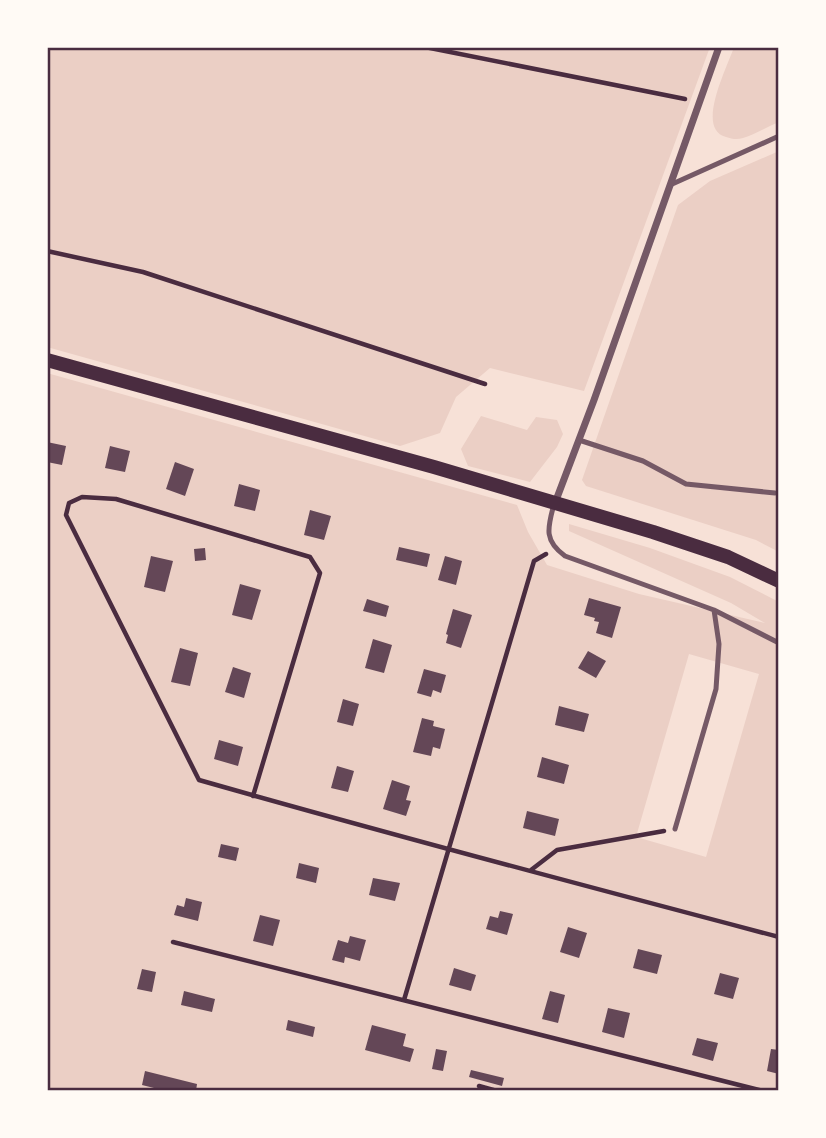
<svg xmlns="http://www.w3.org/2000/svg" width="826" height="1138" font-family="'PT Sans Narrow',sans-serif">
<rect width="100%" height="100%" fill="#f7e1d7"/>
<path fill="#ebcfc5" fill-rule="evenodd" d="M47,47h663l-126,344 -94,-23 -34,29 -16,36 -40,13 -353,-99z
M734,47h45v75c-12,5 -24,12 -36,16 -6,2 -11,1 -17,-1 -31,-8 1,-69 8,-90z
M779,151v401l-23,-12 -170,-54 -4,-6 96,-275 32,-24z
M47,373l470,132 11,27 19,33 92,29 126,29 -34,-20 -162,-72v-7l81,24 80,29 49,25v489h-732zM689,654l70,20 -53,183 -70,-20z
M481,416l46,14 9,-13 21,3 6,14 -6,13 -27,35 -62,-16 -7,-17z"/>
<path fill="#644757" d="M47,442l19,4 -4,19 -15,-3z
M110,446l20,5 -5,21 -20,-4z
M175,462l19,7 -9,27 -19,-7z
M239,484l21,6 -5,21 -21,-5z
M310,510l21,6 -7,24 -20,-5z
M399,547l31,7 -3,13 -31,-7z
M205,548l1,12 -11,1 -1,-12z
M151,556l22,5 -8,31 -21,-5z
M445,556l17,5 -6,24 -18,-5z
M240,584l21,6 -9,30 -20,-5z
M589,598l32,9 -9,31 -16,-5 3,-11 -5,-1 1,-3 -11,-3z
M367,599l22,7 -3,11 -23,-6z
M453,609l19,6 -11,33 -15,-5 2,-8 -2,-1z
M373,639l19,6 -8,28 -19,-5z
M180,648l18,5 -8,33 -19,-4z
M588,651l18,10 -10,17 -18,-10z
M233,667l18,6 -7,25 -19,-6z
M424,669l22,6 -5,18 -8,-3 -2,7 -14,-4z
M343,699l16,5 -6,22 -16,-4z
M559,706l30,8 -5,18 -29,-7z
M422,718l12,3 -1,5 12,3 -5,20 -7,-2 -2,9 -18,-4z
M219,740l24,7 -5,19 -24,-7z
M542,757l27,8 -5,19 -27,-7z
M337,766l17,5 -6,21 -17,-4z
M392,780l18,6 -4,14 5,1 -5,15 -23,-7z
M527,811l32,8 -4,17 -32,-8z
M221,844l18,4 -3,13 -18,-4z
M299,863l20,5 -3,15 -20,-5z
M373,878l27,5 -5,18 -26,-6z
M186,898l16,4 -4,19 -24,-6 3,-10 7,2z
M500,911l13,3 -6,21 -21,-6 4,-13 8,2z
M260,915l20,5 -7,26 -20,-5z
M568,927l19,6 -8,25 -19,-6z
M350,936l16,4 -6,21 -15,-4 -1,6 -12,-3 6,-20 10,3z
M638,949l24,6 -5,19 -24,-6z
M454,968l22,7 -5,16 -22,-6z
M142,969l14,3 -4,20 -15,-3z
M720,973l19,5 -6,21 -19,-5z
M184,991l31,8 -3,13 -31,-7z
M550,991l15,4 -7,28 -16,-4z
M608,1008l22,5 -6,25 -22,-6z
M288,1020l27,7 -2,10 -27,-7z
M372,1025l34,9 -3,12 11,3 -4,13 -45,-12z
M697,1038l21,5 -5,18 -21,-6z
M436,1049l11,2 -4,20 -11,-2z
M771,1049l8,1v24l-12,-3z
M471,1070l33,8 -2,8 -33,-9z
M145,1071l52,13 -1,7h-30l-24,-6z"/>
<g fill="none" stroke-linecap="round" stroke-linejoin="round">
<path stroke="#4a2c40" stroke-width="4.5" d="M425,47l260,52
M47,251l96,21 342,112
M253,796l67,-223 -10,-16 -194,-58 -34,-2 -13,6 -3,12 133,265c193,55 386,106 580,157
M531,870l26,-20 107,-19
M173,942l590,149
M404,1000l130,-439 12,-7
M479,1086l18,5"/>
<path stroke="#755966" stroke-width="5" d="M670,185l109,-49
M579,440l64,21 43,23 89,9
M554,504c-6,23 -11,36 11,52l149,54 65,33
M675,829l41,-140 3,-45 -5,-34"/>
<path stroke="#755966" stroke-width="7" d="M555,503l39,-103 125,-353"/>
<path stroke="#4a2c40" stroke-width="14" d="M47,360l387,107 219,65 75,25 51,24"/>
</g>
<rect width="826" height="1138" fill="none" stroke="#fffaf5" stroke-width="98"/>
<rect x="49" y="49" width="728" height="1040" fill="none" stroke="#4a2c40" stroke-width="2.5"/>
</svg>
